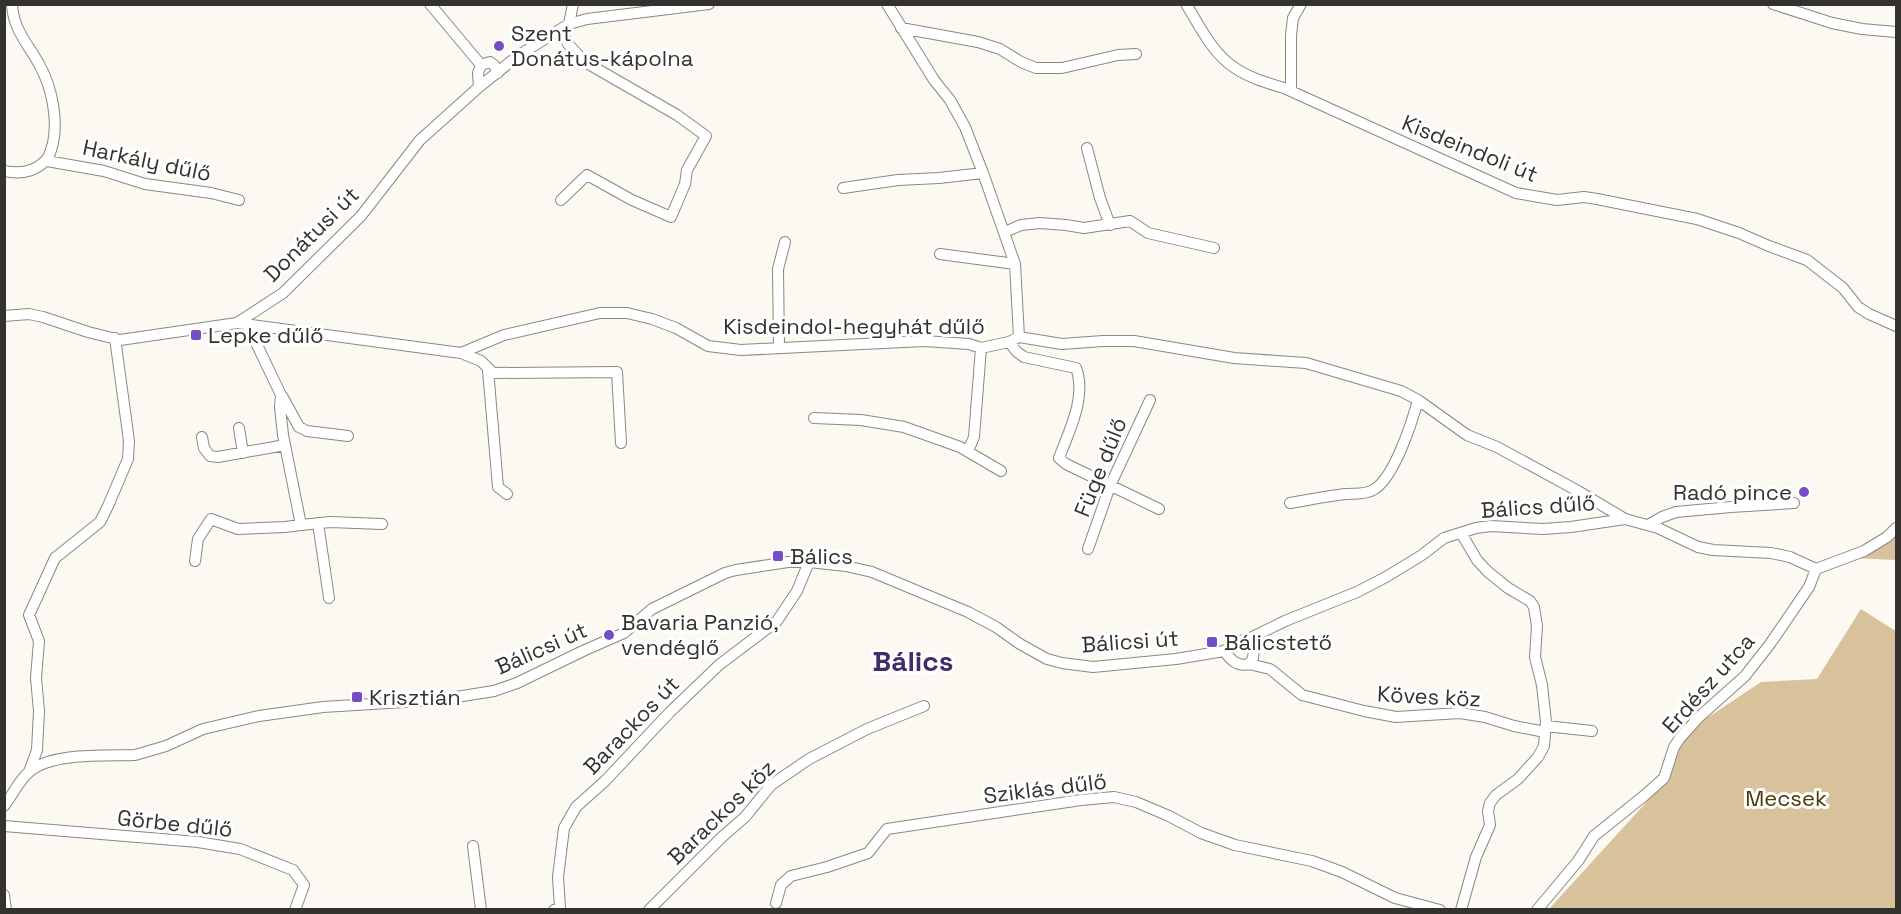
<svg xmlns="http://www.w3.org/2000/svg" width="1901" height="914" font-family="'Space Grotesk',sans-serif">
<rect width="100%" height="100%" fill="#fcf8f2"/>
<path fill="#d7c29c" d="M1896,534v26l-44,-2z
M1861,609l33,21 2,-1v280l-348,1 115,-126 26,-54 72,-48 56,-3z"/>
<g fill="none" stroke-linecap="round" stroke-linejoin="round">
<defs>
<path id="minor" d="M430,4l51,61
M887,4l47,76 16,20 15,27 18,46 32,91 4,73
M1186,4c14,23 27,50 49,64 15,10 32,15 49,20l232,105 41,7 27,-3 13,2 100,20 42,14 30,13 38,14 36,28 15,19 11,7 27,12
M1773,4l59,19 30,6 34,3
M569,24l18,-5 122,-15
M901,28l77,14 22,7 21,13 15,6h26l56,-13 18,-1
M481,65l9,-3 4,3 4,8
M479,87l-1,-14 3,-8
M1291,91v-56l2,-17 8,-14
M1087,148l13,50 10,27
M47,161l57,10 41,13 66,9 28,7
M4,171c15,3 28,2 39,-8 7,-5 8,-13 10,-20 5,-24 -1,-55 -13,-77 -11,-21 -27,-36 -28,-62
M843,188l55,-8 41,-2 44,-5
M561,200l26,-25 45,25 39,17 14,-33 2,-14 19,-34 -29,-21 -92,-53 -17,-18 -6,-14
M1005,232l16,-7 19,-2 26,2 18,3 46,-7 18,12 66,15
M940,254l75,10
M4,316l25,-2 14,3 45,15 32,8 117,-17 46,-30 78,-77 59,-76 59,-53 40,-32 50,-31 4,-20
M237,323l224,30 43,-18 96,-22h27l25,6 24,9 32,18 33,4 183,-9 45,3 12,4 28,-6 10,-5 43,7 41,-3h31l100,17 72,5 95,28 17,9 49,35 30,12 81,44 47,28
M1009,342l8,10 7,5 52,11c11,29 -7,63 -17,90l7,6 93,45
M779,348l-1,-79 7,-27
M461,353l20,8 12,12 124,-1 4,71
M488,370l10,117 9,7
M282,396l17,31 8,4 41,5
M814,418l47,2 43,7 56,20 41,24
M239,428l4,25
M202,437l2,11 6,8 8,1 67,-12
M968,451l6,-14 7,-89
M1290,503c18,-3 37,-7 55,-9 9,-1 20,1 28,-4 21,-11 39,-68 45,-90
M318,523l11,75
M301,525l29,-3 52,2
M1648,525l14,-8 14,-5 55,-5 63,-4
M1461,533l16,27 10,11 21,17 22,13 4,6 3,19 -2,31 7,28 4,37 -2,24 -6,11 -20,22 -22,16 -6,8 -2,8 2,14 -14,32 -15,53
M1088,549l22,-63 40,-86
M195,561l3,-22 13,-20 27,10 47,-2 16,-2 -18,-90 -3,-28 1,-12 -34,-71
M1816,569l48,-18 23,-14 9,-9
M1224,651c7,9 13,16 25,13l4,-6 1,-9 -11,-9
M1249,664l21,5 32,26 62,16 32,6 64,-4 25,4 29,9 31,6
M1546,726l46,5
M29,772l8,-22 2,-39 -3,-33 3,-37 -10,-26 26,-57 45,-36 8,-16 20,-47 1,-18 -14,-103
M4,806c8,-10 15,-26 25,-34 22,-20 78,-16 106,-17l31,-9 37,-17 56,-13 64,-9 114,-7 57,-9 23,-8 68,-33 39,-17 28,-24 73,-36 11,-3 52,-8h21l37,4 26,6 96,40 28,15 24,17 27,15 15,4 31,4 83,-8 48,-8 61,-30 72,-29 29,-15 36,-22 22,-17 32,-10 15,-2 52,3 28,-2 54,-8 33,9 40,19 15,3 58,3 19,4 26,12
M4,826l194,16 42,7 53,21 11,15 -9,25
M473,846l8,64
M4,895l2,15
M776,903l5,-18 10,-9 36,-9 41,-14 19,-24 194,-29 33,-3 22,5 33,14 32,17 34,12 77,16 30,11 53,26 45,12
M554,910l6,-2 -2,-31 6,-49 12,-21 29,-26 65,-69 49,-47 58,-44 20,-30 12,-29
M649,910l73,-73 23,-20 26,-32 38,-26 58,-30 57,-23
M1537,910l41,-49 16,-25 51,-41 19,-17 10,-31 6,-9 19,-21 46,-41 25,-32 39,-57 7,-18"/>
</defs>
<use href="#minor" stroke="#8b8882" stroke-width="12"/>
<use href="#minor" stroke="#fff" stroke-width="10"/>
</g>
<g fill="#734ec7" stroke="#fff" stroke-width="2">
<circle cx="499" cy="46" r="6"/>
<rect x="190" y="329" width="12" height="12" rx="3"/>
<circle cx="1804" cy="492" r="6"/>
<rect x="772" y="550" width="12" height="12" rx="3"/>
<circle cx="609" cy="635" r="6"/>
<rect x="1206" y="636" width="12" height="12" rx="3"/>
<rect x="351" y="691" width="12" height="12" rx="3"/>
</g>
<g text-anchor="middle" dominant-baseline="central" stroke-width="6" stroke-linejoin="round" paint-order="stroke">
<g font-size="22" fill="#33322f" stroke="#fff" text-anchor="start">
<text x="511" y="33">Szent<tspan x="511" dy="25">Donátus-kápolna</tspan></text>
<text x="208" y="335">Lepke dűlő</text>
<text x="1792" y="492" text-anchor="end">Radó pince</text>
<text x="790" y="556">Bálics</text>
<text x="621" y="622">Bavaria Panzió,<tspan x="621" dy="25">vendéglő</tspan></text>
<text x="1224" y="642">Bálicstető</text>
<text x="369" y="697">Krisztián</text>
</g>
<g font-size="22" fill="#33322f" stroke="#fff">
<text transform="translate(1470 148) rotate(22)">Kisdeindoli út</text>
<text transform="translate(147 160) rotate(12)">Harkály dűlő</text>
<text transform="translate(311 234) rotate(-45)">Donátusi út</text>
<text x="854" y="326">Kisdeindol-hegyhát dűlő</text>
<text transform="translate(1100 467) rotate(-68)">Füge dűlő</text>
<text transform="translate(1538 506) rotate(-4)">Bálics dűlő</text>
<text transform="translate(1130 641) rotate(-4)">Bálicsi út</text>
<text transform="translate(541 648) rotate(-24)">Bálicsi út</text>
<text transform="translate(1708 683) rotate(-48)">Erdész utca</text>
<text transform="translate(1429 696) rotate(3)">Köves köz</text>
<text transform="translate(631 725) rotate(-46)">Barackos út</text>
<text transform="translate(1045 788) rotate(-7)">Sziklás dűlő</text>
<text transform="translate(721 812) rotate(-44)">Barackos köz</text>
<text transform="translate(175 823) rotate(6)">Görbe dűlő</text>
</g>
<g font-size="22" fill="#4d3804" stroke="#fff">
<text x="1786" y="798">Mecsek</text>
</g>
<g font-size="28" font-weight="bold" fill="#3f2e6a" stroke="#fff">
<text x="913" y="661">Bálics</text>
</g>
</g>
<rect width="1901" height="914" fill="none" stroke="#33322f" stroke-width="12"/>
</svg>
